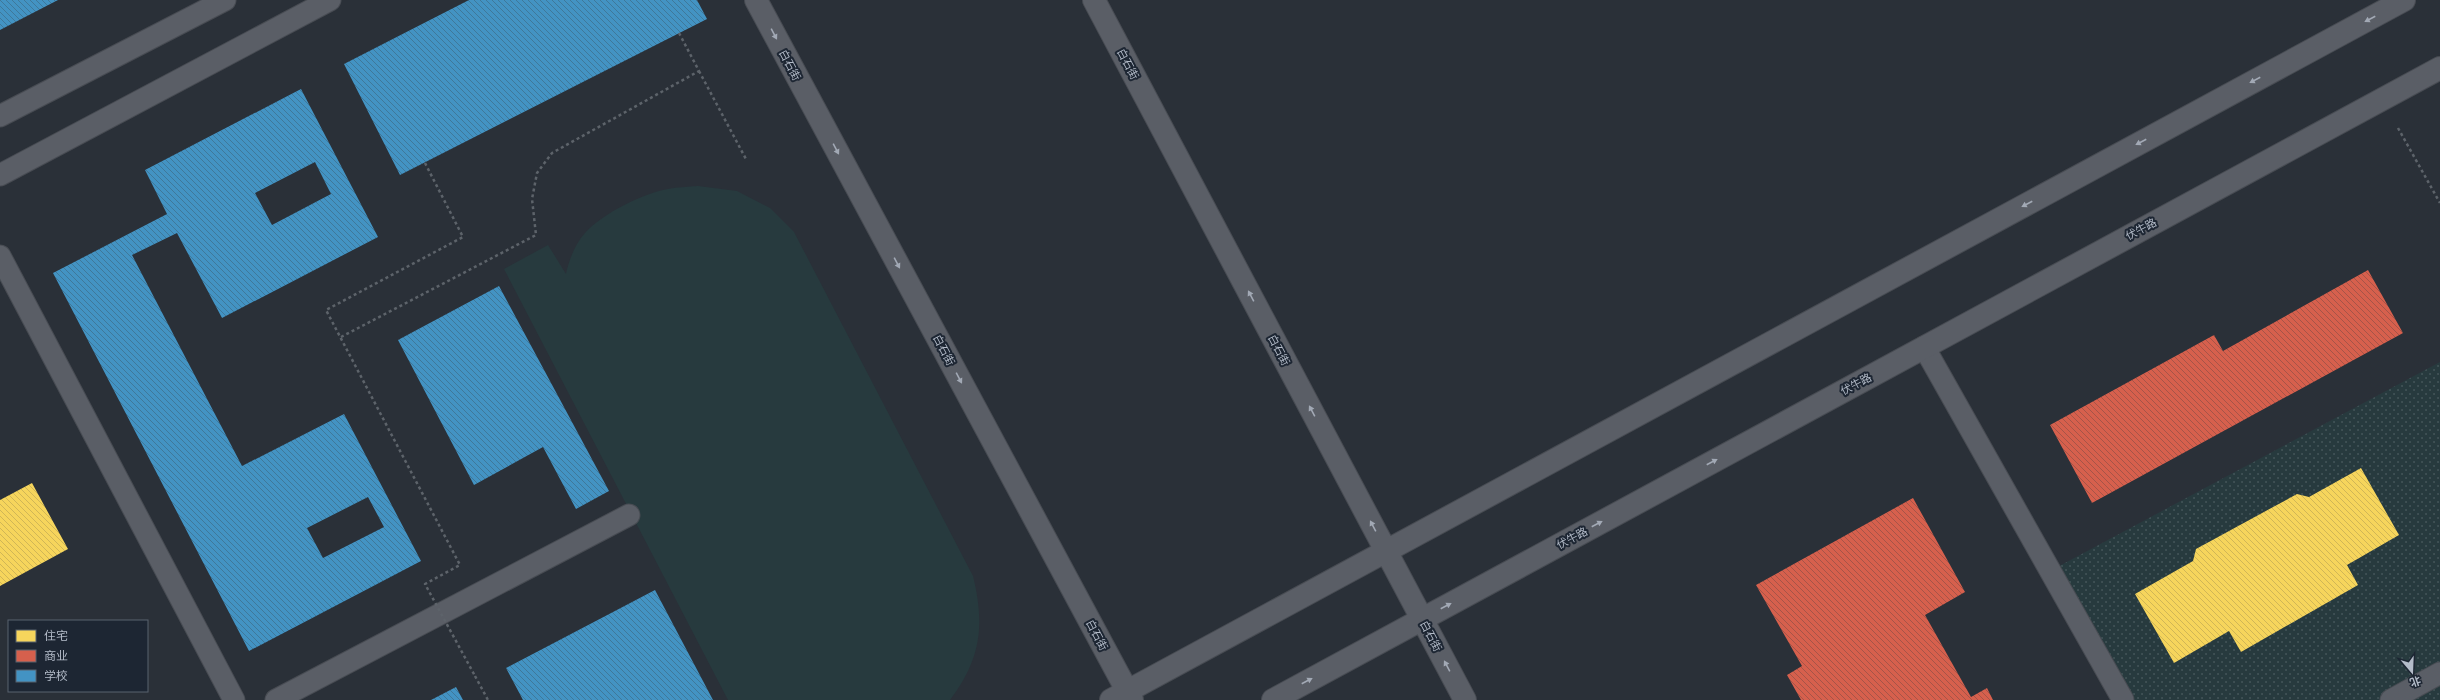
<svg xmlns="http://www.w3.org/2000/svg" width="2440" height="700" font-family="Ubuntu,'Noto Sans SC',sans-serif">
<defs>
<pattern id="grass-dots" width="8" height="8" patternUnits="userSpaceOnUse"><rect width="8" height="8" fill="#273a3e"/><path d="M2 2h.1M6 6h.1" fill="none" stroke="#445559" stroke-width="1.8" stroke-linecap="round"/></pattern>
<pattern id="homes-back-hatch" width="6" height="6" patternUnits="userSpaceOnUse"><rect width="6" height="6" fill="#f6d55c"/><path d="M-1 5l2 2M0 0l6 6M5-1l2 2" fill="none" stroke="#d0b656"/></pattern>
<pattern id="shops-back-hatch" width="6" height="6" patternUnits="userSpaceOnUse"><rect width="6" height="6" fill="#d6604d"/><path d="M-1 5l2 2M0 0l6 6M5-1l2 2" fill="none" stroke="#a65448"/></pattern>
<pattern id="schools-back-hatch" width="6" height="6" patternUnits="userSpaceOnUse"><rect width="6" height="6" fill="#4393c3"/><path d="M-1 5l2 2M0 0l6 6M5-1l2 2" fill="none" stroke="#3f789a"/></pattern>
</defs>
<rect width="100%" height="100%" fill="#2a3038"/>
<path fill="url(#grass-dots)" d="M2440,362v338h-317l-73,-129z"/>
<path fill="#273a3e" d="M698,186l39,5 33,17 24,24 179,344c12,49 8,83 -23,124h-222l-224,-431 44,-24 18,29c3,-14 9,-30 19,-41 17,-19 58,-40 83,-44 9,-2 20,-2 30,-3z"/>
<path fill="url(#homes-back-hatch)" d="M2361,468l38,67 -52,30 11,20 -117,67 -12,-21 -55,32 -39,-69 58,-33 3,-12 101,-55 12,3z
M32,483l36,66 -68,37v-86z"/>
<path fill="url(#shops-back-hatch)" d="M2368,270l35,63 -311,170 -42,-78 164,-90 9,16z
M1913,498l52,94 -40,23 46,82 16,-9 6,12h-192l-14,-25 15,-9 -46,-81z"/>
<path fill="url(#schools-back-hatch)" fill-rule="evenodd" d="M0,0h58l-58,30z
M469,0h228l10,19 -307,156 -56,-111z
M301,89l77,148 -156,81 -45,-85 -45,22 110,211 102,-52 77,147 -172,90 -196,-378 114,-59 -22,-44zM315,162l16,32 -59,31 -17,-32zM368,497l16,30 -61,31 -16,-30z
M499,286l110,205 -33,18 -33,-62 -69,38 -76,-145z
M655,590l58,110h-190l-17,-32z
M456,687l7,13h-32z"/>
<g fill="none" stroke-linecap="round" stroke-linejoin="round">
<defs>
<path id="service" d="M0,116l225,-116
M0,175l330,-175
M0,256l234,444
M1924,347l199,353
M276,700l353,-185
M2391,700l49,-27"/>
<path id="tertiary" d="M756,0l376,700
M1094,0l371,700
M1111,700l1293,-700
M1273,700l1167,-632"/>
</defs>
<use href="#service" stroke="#484c53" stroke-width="23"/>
<use href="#tertiary" stroke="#484c53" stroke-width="24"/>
<path stroke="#5d636a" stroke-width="2.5" stroke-dasharray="3 3" stroke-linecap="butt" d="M699,71l48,90
M2398,128l42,75
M341,337l195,-102 -4,-36 5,-26 15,-20 147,-82 -20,-38
M475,676l13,24"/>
<use href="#service" stroke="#5a5e66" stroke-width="21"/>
<use href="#tertiary" stroke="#5a5e66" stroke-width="22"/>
<path stroke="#5d636a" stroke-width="2.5" stroke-dasharray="3 3" stroke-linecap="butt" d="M425,163l38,74 -137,73 134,255 -35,19 50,92"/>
</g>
<defs><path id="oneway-solid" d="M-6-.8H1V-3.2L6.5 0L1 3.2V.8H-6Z"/></defs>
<g fill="#a2a9b5">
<use href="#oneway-solid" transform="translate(2370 19) rotate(152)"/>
<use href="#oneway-solid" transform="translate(774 34) rotate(62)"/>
<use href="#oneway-solid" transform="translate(2255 80) rotate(152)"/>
<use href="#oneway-solid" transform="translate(2141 142) rotate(152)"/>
<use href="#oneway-solid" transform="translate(836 149) rotate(62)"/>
<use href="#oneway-solid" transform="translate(2027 204) rotate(152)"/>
<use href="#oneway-solid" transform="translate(897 263) rotate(62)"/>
<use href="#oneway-solid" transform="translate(1251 296) rotate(-118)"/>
<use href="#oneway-solid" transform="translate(959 378) rotate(62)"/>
<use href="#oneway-solid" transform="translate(1312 411) rotate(-118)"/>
<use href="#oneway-solid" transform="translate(1712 462) rotate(-28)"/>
<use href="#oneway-solid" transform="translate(1597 524) rotate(-28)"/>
<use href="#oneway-solid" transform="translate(1373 526) rotate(-118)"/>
<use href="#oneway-solid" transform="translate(1446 606) rotate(-28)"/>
<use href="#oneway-solid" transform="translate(1447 666) rotate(-118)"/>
<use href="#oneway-solid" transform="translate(1307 681) rotate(-28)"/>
</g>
<g text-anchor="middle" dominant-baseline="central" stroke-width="4" stroke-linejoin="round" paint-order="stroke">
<g font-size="11" fill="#b4bcc9" stroke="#1d2633">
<text transform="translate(1128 64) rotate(62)">白石街</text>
<text transform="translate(790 65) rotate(62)">白石街</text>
<text transform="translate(2141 229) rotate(-28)">伏牛路</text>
<text transform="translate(944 350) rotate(62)">白石街</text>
<text transform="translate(1279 350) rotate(62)">白石街</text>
<text transform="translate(1856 384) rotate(-28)">伏牛路</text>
<text transform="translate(1572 538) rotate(-28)">伏牛路</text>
<text transform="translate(1097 635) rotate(62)">白石街</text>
<text transform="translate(1431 636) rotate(62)">白石街</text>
</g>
</g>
<rect x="8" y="620" width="140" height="72" fill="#1d2633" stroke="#59626f"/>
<rect x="16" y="630" width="20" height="12" fill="#f6d55c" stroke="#59626f"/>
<text x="44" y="640" font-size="12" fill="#b4bcc9">住宅</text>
<rect x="16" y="650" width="20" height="12" fill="#d6604d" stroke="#59626f"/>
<text x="44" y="660" font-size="12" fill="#b4bcc9">商业</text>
<rect x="16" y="670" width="20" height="12" fill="#4393c3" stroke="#59626f"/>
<text x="44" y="680" font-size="12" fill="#b4bcc9">学校</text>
<g transform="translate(2412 672) rotate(161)" stroke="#1d2633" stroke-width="3" paint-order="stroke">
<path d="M0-3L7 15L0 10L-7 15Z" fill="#b4bcc9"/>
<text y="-6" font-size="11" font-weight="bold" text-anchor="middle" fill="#b4bcc9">北</text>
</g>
</svg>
